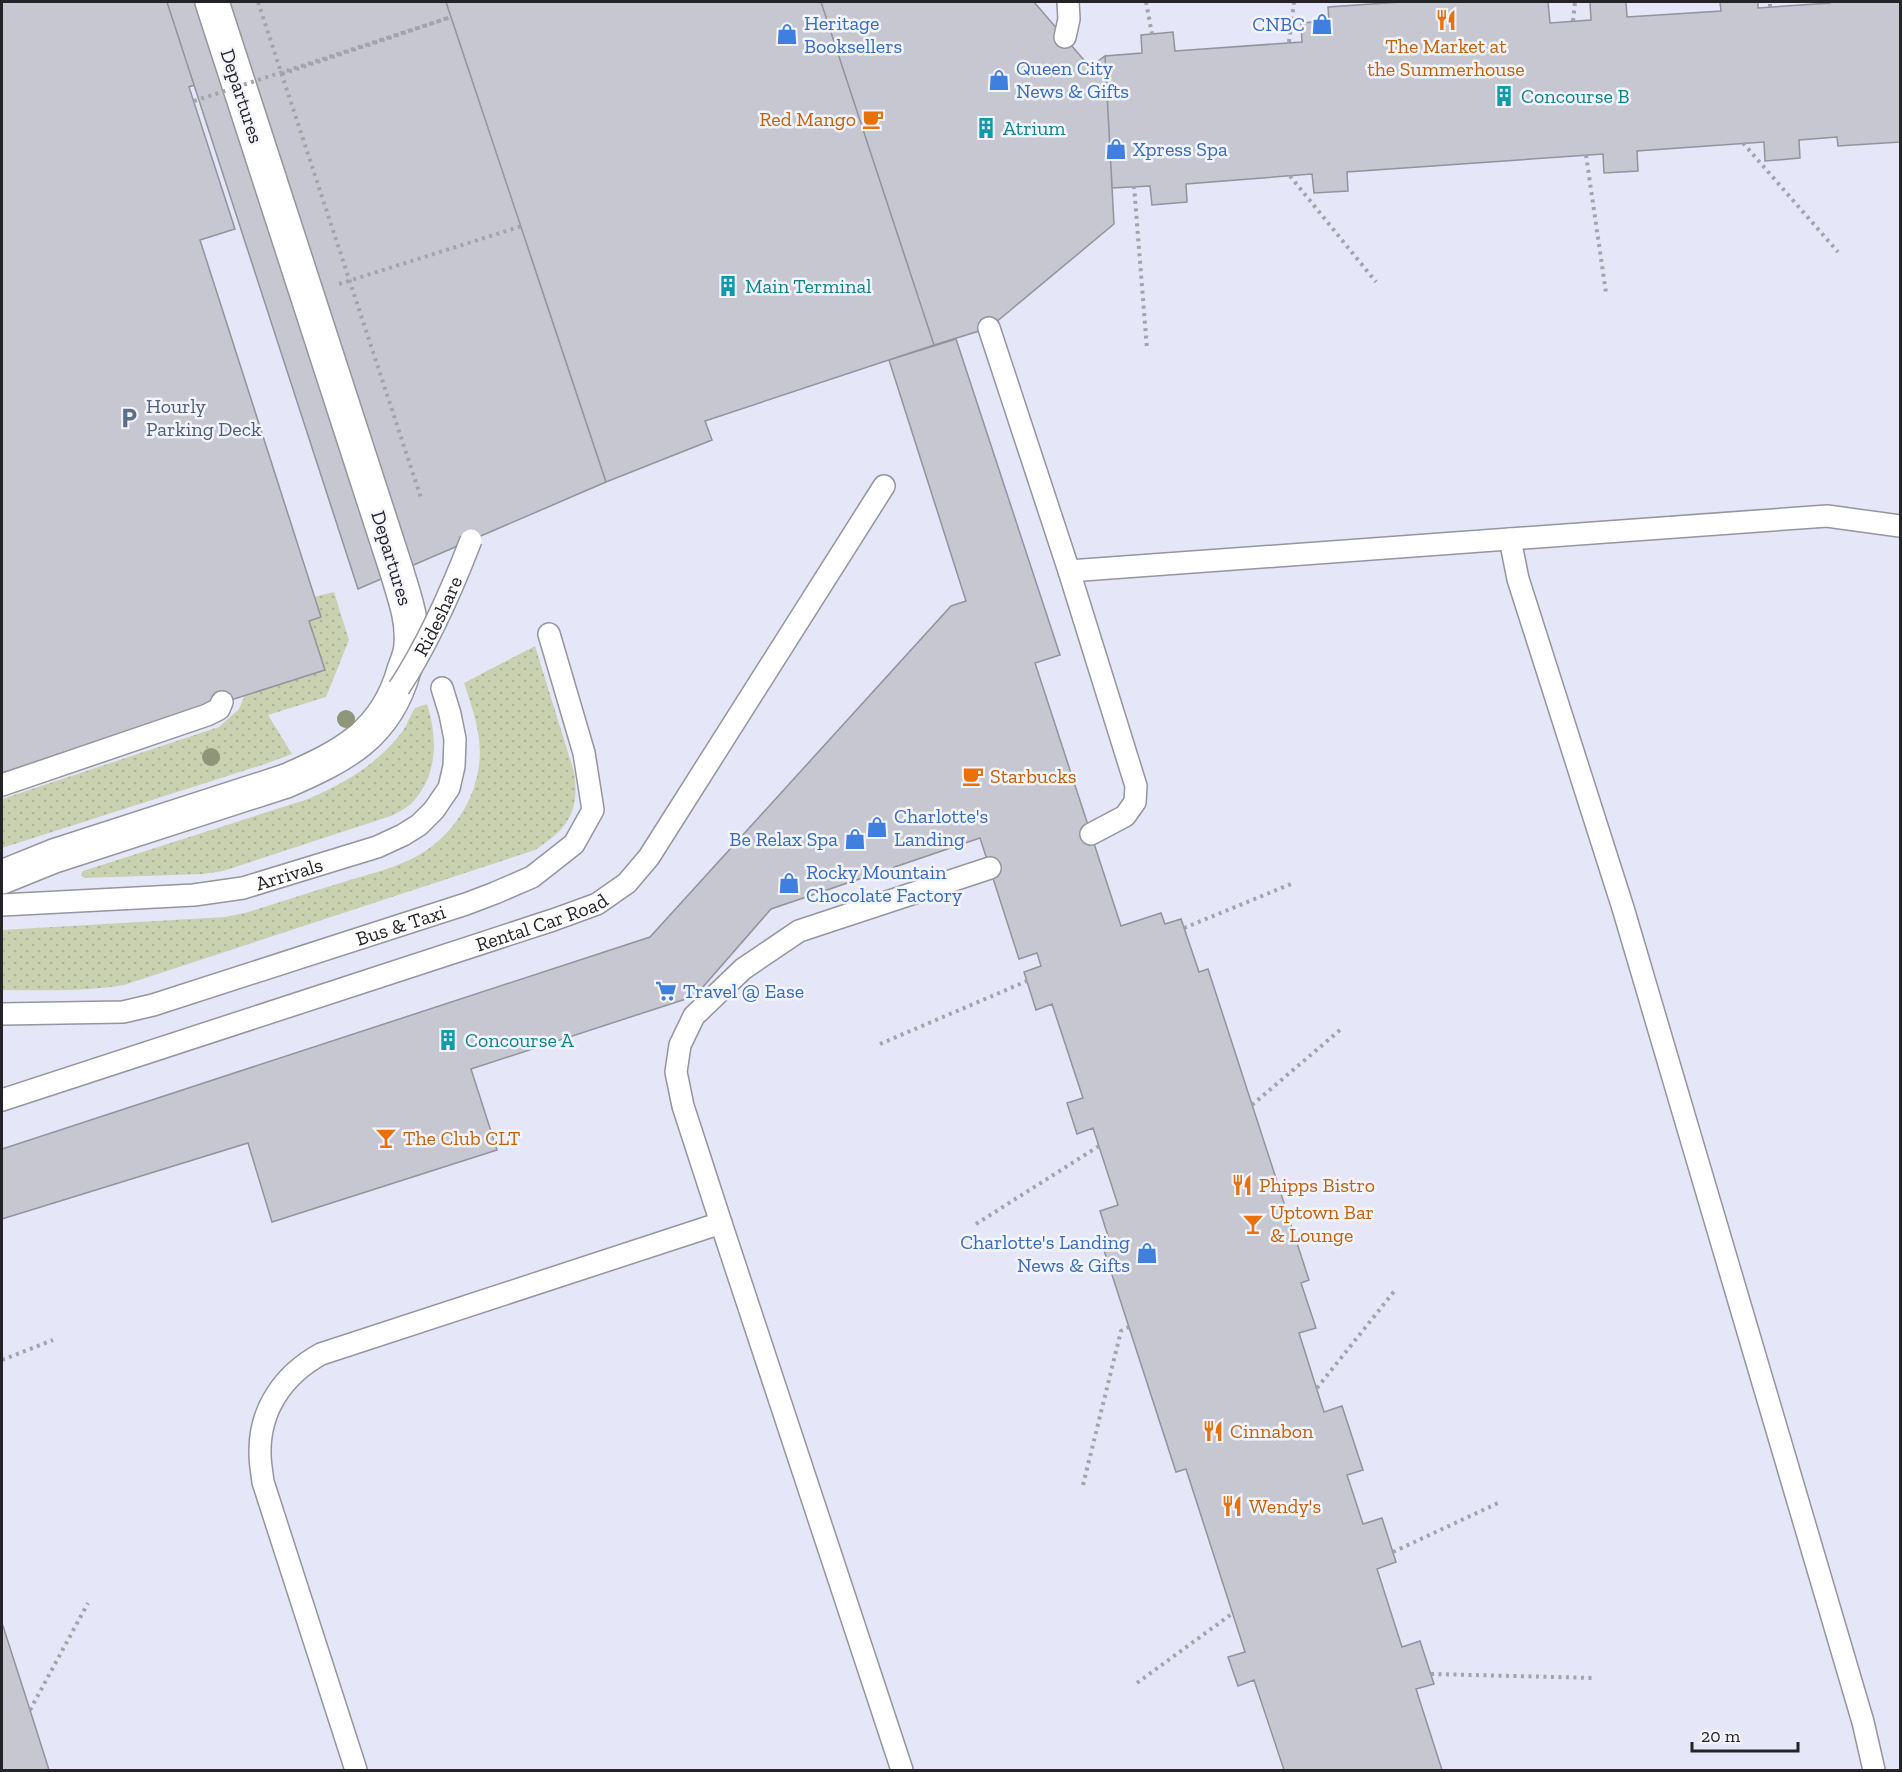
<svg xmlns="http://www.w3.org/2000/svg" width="1902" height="1772" font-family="'Zilla Slab',serif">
<defs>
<pattern id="grass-dots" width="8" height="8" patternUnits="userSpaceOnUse" patternTransform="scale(1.5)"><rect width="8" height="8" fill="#c9d1b1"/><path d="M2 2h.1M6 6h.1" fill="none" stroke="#acb398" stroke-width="1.8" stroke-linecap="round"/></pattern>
</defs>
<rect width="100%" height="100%" fill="#f3f4fd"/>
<path fill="#e5e6f7" d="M2,2h1898v1768h-1898z"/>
<path fill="url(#grass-dots)" d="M334,592l15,48 -23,57 -58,18 24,39 -27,10 -263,84v-49l217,-72 20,-18 6,-14 80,-25 -16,-49 12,-4 -7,-20z
M535,646l39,126c6,40 -6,56 -39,78l-411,135c-41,7 -82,5 -122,5v-60l223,-13 20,-4c35,-11 70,-22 105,-33 23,-7 48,-13 69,-25 39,-22 66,-70 60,-115 -2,-20 -9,-38 -15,-57z
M427,704c11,35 11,72 -16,100 -6,5 -14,9 -20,12l-168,55 -20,3 -118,4 -4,-2 2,-5 225,-72c37,-16 72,-36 96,-70 4,-6 6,-14 11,-21z"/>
<path fill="#c6c7d0" stroke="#92939c" stroke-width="1.5" d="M2,2h165l27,83 -5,2 46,142 -35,11 121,377 -12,4 16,49 -323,103z
M167,2h279l160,480 -248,107z
M446,2h375l113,343 -229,76 7,19 -106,42z
M821,2h213l56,65 15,-11 9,168 -125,104 -55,17z
M1401,2h147l2,21 41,-3 -1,-18h36l1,15 94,-6 -1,-9h38v6l72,-5v-1h70v140l-62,4 -1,-9 -38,3 1,18 -35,3 -1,-19 -127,9 1,20 -34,2 -1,-19 -256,18 1,19 -34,2 -2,-19 -126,10 1,18 -35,3 -2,-19 -38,2 -7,-132 37,-3 -1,-18 11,-1 21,-2 2,19 127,-9 -1,-19 28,-2 -1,-14z
M956,339l104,316 -25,8 86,263 40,-13 4,11 16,-5 18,53 9,-3 101,311 -8,3 15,45 -17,5 25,79 18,-6 21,64 -16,5 16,49 19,-6 14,44 -19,7 25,78 18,-6 14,43 -18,5 26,81h-158l-30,-90 -16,6 -10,-29 17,-5 -59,-183 -10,3 -76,-234 8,-2 -8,-25 18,-6 -25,-77 -16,6 -10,-31 16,-5 -31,-94 -16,6 -12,-38 17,-6 -4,-13 -18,6 -39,-121 -209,71 -76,87 -224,73 26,81 -225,72 -24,-79 -246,76v-70l648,-212 301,-331 15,-5 -77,-241z
M2,1623l28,87 19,60h-47z"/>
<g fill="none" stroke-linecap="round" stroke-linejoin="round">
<defs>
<g id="service">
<path d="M1065,37l4,-18 -1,-17"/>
<path d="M989,328l80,243 67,215 -1,16 -10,14 -34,18"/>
<path d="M1510,539l8,40 105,329 240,814 11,48"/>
<path d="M1069,571l758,-55 73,10"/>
<path d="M2,785l205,-70 12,-6 3,-7"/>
<path id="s1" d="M2,905l192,-10 49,-7 134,-41 26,-12 16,-10 15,-15 15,-22 5,-22 1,-27 -5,-25 -8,-26"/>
<path id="s2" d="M2,1014l121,-2 30,-7 313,-101 29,-11 37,-16 42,-33 19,-34 -9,-57 -35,-119"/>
<path id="s3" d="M2,1100l551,-180 44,-16 30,-21 22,-26 235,-371"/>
<path d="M356,1770l-93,-288c-1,-9 -3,-19 -3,-28 -1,-44 23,-79 61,-100l400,-131"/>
<path d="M902,1770l-181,-547 -38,-117 -7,-34 4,-27 14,-29 49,-47 56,-38 191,-63"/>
</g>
<path id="secondary" d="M2,877l52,-21 232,-75c57,-25 100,-46 118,-111 3,-8 7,-17 7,-26 2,-25 -7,-48 -14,-72l-185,-570"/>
</defs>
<use href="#service" stroke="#94959e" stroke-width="24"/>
<use href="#secondary" stroke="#94959e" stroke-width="36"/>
<path stroke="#a3a4ab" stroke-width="4" stroke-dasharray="3 4.5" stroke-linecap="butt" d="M258,2l163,496
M1146,2l6,32
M1770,7v-5
M1573,21l2,-19
M1289,42l5,-40
M282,74l169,-57
M1743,143l95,109
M1586,155l20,138
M1290,176l86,106
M1134,186l13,163
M339,284l183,-58
M1184,928l107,-44
M880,1044l147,-63
M1252,1105l88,-75
M976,1224l123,-78
M2,1360l51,-20
M1317,1388l79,-99
M1083,1485l38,-154 8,-4
M1393,1552l105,-49
M1431,1674l165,4
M1137,1683l96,-70
M30,1710l58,-107"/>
<use href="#service" stroke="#fff" stroke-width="21"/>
<use href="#secondary" stroke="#fff" stroke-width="33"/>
<defs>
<g id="service-bridge">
<path id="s4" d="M399,688c30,-46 52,-96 72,-148"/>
</g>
</defs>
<use href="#service-bridge" stroke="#94959e" stroke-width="24" stroke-linecap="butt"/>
<path stroke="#a3a4ab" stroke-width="4" stroke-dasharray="3 4.5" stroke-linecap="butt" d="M194,101l257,-84"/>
<use href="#service-bridge" stroke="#fff" stroke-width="21"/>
</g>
<g fill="#8f9579">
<circle cx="346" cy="719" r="9"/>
<circle cx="211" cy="757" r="9"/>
</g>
<defs>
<symbol id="restaurant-bare" viewBox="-9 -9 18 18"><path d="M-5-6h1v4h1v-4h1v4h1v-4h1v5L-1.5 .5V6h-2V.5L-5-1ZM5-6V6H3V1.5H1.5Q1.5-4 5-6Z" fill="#e8710a" stroke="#f3f4fd" stroke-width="2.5" paint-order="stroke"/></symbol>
<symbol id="shop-bare" viewBox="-9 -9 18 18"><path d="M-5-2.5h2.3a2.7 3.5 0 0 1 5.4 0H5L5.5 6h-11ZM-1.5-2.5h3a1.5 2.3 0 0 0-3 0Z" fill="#3f7fe0" stroke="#f3f4fd" stroke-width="2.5" paint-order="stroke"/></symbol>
<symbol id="building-bare" viewBox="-9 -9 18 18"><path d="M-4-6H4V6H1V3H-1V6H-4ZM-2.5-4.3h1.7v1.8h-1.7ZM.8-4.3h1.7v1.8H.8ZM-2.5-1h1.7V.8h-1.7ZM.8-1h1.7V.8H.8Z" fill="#0f9aa8" stroke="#f3f4fd" stroke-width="2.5" paint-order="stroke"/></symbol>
<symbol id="cafe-bare" viewBox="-9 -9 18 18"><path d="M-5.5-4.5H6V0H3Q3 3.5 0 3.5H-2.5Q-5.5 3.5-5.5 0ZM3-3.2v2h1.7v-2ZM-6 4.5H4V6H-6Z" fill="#e8710a" stroke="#f3f4fd" stroke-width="2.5" paint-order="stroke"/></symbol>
<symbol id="parking-bare" viewBox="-9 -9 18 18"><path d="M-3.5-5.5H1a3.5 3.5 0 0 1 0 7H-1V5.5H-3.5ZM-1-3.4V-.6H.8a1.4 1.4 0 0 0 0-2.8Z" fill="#5c6f8a" stroke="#f3f4fd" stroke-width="2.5" paint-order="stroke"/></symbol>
<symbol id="supermarket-bare" viewBox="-9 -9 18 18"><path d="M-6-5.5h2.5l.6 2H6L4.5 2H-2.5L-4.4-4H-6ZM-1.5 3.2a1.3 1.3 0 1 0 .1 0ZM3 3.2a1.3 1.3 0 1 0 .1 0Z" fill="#3f7fe0" stroke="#f3f4fd" stroke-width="2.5" paint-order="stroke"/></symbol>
<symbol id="bar-bare" viewBox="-9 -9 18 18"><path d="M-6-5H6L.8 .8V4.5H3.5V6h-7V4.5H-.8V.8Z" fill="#e8710a" stroke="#f3f4fd" stroke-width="2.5" paint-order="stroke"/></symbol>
</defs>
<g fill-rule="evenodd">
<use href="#restaurant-bare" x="1431" y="5" width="30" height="30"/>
<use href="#shop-bare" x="1307" y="9" width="30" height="30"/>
<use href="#shop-bare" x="772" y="19" width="30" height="30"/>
<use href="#shop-bare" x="984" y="65" width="30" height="30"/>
<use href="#building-bare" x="1489" y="81" width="30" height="30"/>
<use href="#cafe-bare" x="858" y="104" width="30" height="30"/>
<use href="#building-bare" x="971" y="113" width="30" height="30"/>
<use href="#shop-bare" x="1101" y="134" width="30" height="30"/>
<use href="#building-bare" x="713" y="271" width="30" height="30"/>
<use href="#parking-bare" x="114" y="403" width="30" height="30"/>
<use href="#cafe-bare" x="958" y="761" width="30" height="30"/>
<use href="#shop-bare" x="862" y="812" width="30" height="30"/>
<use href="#shop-bare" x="840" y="824" width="30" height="30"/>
<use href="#shop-bare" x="774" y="868" width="30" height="30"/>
<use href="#supermarket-bare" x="651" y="976" width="30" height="30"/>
<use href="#building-bare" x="433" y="1025" width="30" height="30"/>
<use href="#bar-bare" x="371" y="1123" width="30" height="30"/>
<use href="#restaurant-bare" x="1227" y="1170" width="30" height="30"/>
<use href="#bar-bare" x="1238" y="1209" width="30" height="30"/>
<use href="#shop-bare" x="1132" y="1238" width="30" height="30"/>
<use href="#restaurant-bare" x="1198" y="1416" width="30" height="30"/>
<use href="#restaurant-bare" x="1217" y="1491" width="30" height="30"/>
</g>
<g text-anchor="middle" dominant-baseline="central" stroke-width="5" stroke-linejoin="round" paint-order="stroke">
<g font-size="20" fill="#366cbe" stroke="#f3f4fd" text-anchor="start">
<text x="804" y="23">Heritage<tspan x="804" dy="23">Booksellers</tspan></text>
<text x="1305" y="24" text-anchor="end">CNBC</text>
<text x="1016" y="68">Queen City<tspan x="1016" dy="23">News &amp; Gifts</tspan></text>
<text x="1133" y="149">Xpress Spa</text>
<text x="894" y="816">Charlotte's<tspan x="894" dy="23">Landing</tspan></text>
<text x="838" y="839" text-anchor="end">Be Relax Spa</text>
<text x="806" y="872">Rocky Mountain<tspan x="806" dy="23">Chocolate Factory</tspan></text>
<text x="683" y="991">Travel @ Ease</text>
<text x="1130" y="1242" text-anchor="end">Charlotte's Landing<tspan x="1130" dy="23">News &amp; Gifts</tspan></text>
</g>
<g font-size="20" fill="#c56008" stroke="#f3f4fd" text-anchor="start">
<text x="1446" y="46" text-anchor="middle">The Market at<tspan x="1446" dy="23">the Summerhouse</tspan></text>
<text x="856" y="119" text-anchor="end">Red Mango</text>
<text x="990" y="776">Starbucks</text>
<text x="403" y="1138">The Club CLT</text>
<text x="1259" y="1185">Phipps Bistro</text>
<text x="1270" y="1212">Uptown Bar<tspan x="1270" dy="23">&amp; Lounge</tspan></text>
<text x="1230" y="1431">Cinnabon</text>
<text x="1249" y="1506">Wendy's</text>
</g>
<g font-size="20" fill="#242428" stroke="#f3f4fd">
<text transform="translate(242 96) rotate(72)">Departures</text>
<text transform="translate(392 558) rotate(73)">Departures</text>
<text stroke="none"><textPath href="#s4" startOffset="82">Rideshare</textPath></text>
<text stroke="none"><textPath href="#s1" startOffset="290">Arrivals</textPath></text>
<text stroke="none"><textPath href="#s3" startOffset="568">Rental Car Road</textPath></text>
<text stroke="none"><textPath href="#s2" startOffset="412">Bus &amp; Taxi</textPath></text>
</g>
<g font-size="20" fill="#0d838f" stroke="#f3f4fd" text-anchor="start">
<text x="1521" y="96">Concourse B</text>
<text x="1003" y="128">Atrium</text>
<text x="745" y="286">Main Terminal</text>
<text x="465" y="1040">Concourse A</text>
</g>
<g font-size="20" fill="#4e5e75" stroke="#f3f4fd" text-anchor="start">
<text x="146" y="406">Hourly<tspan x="146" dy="23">Parking Deck</tspan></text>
</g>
</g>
<rect width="1902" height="1772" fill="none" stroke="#242428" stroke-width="6"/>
<path d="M1692 1742v9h106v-9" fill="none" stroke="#242428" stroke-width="3"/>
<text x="1701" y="1742" font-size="18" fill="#242428" stroke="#f3f4fd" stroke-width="4.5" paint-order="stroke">20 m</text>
</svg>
